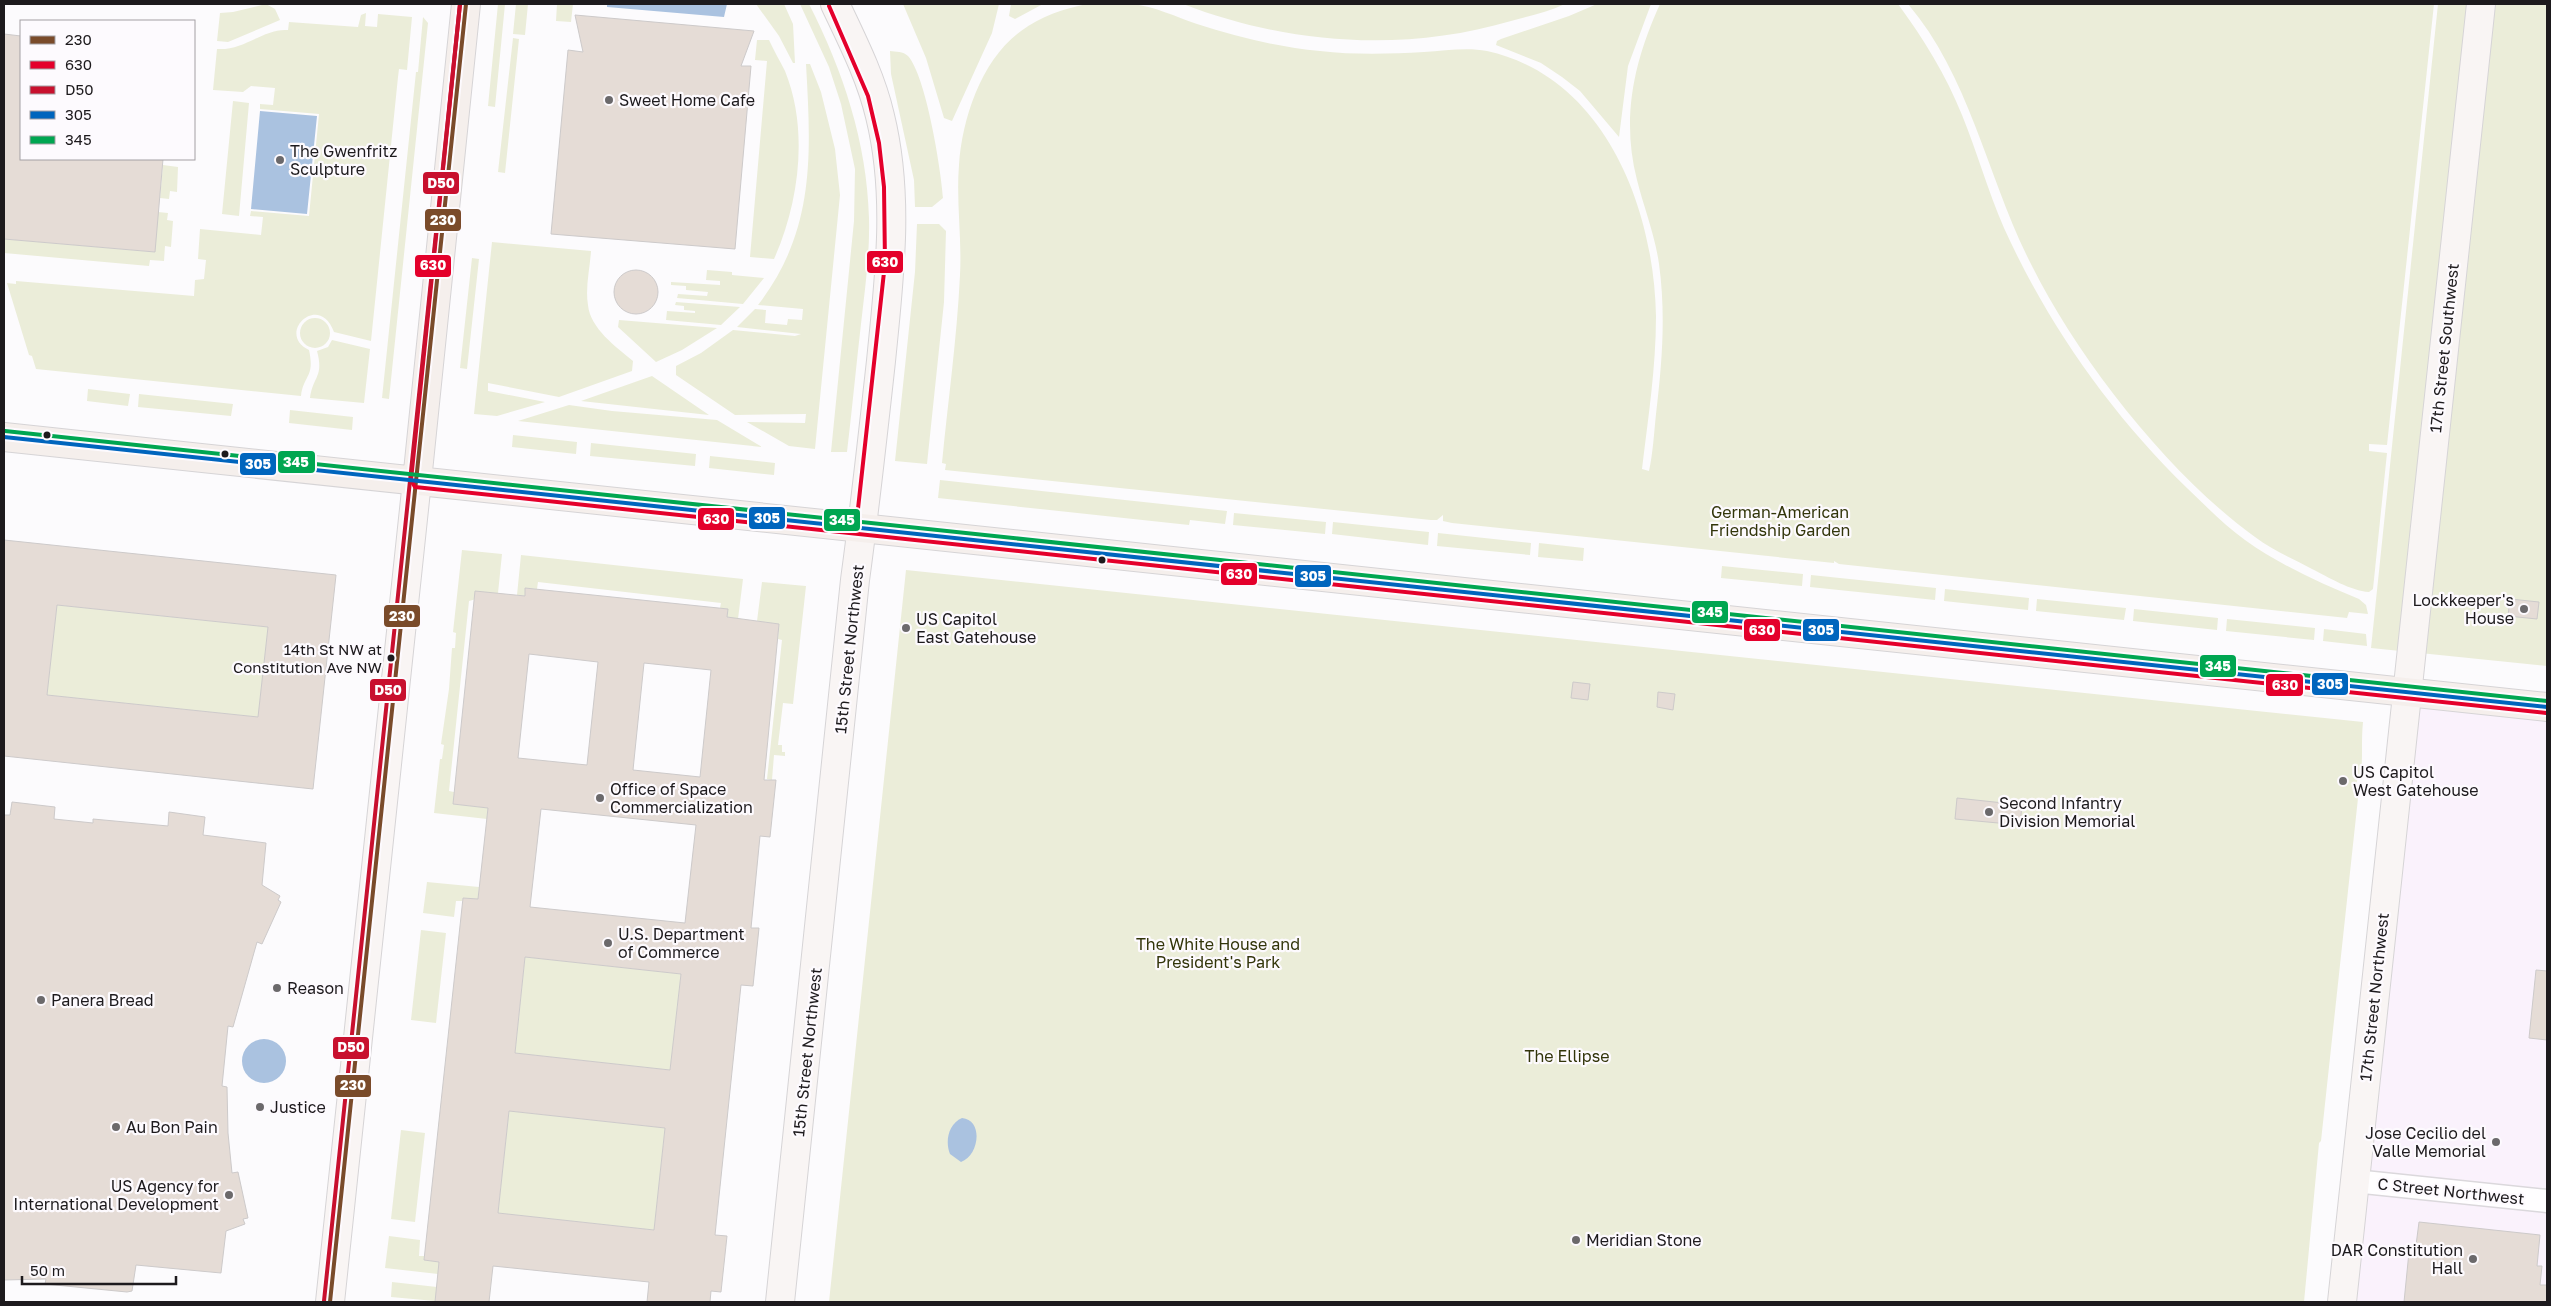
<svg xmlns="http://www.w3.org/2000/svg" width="2551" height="1306" font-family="'Golos Text',sans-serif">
<rect width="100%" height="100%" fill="#fcfbfd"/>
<path fill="#faf2fc" d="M2407,692l140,15v595h-205z"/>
<path fill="#ebedd9" d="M266,4l9,5 5,11 -52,22 -11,-1 3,-28 13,-1z
M498,4h7l-10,103 -7,-1z
M516,4h12l-3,31 -12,-1z
M557,4h16l-2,18 -15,-1z
M756,4h28l9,20 2,39h-2l-14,-27z
M800,4h9c34,67 58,138 60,214 1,35 -4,71 -8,106 -5,43 -9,86 -14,128h-16l23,-231 1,-52 -14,-65 -12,-37z
M903,4h96l-7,29 -40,88 -8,-3 -18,-60z
M1011,4h32l-28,15 -6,-3z
M1087,4c15,0 31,-2 45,0 22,2 44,13 65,20 40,13 81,23 123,27 34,4 70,3 104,1 21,-1 42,-5 63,-1 118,26 167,157 169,265 0,52 -8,103 -14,153l7,2c4,-18 5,-38 7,-57 6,-50 10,-99 3,-150 -4,-29 -15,-56 -22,-84 -16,-62 -3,-119 23,-176h238c25,34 48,71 64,111 15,37 26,76 42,113 44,97 107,186 183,260 19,18 37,37 58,52 35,25 75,43 114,59l7,6 2,9 -19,-2 -2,6 -508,-54 -5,-3v2l-382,-40 -9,-2v-6l-6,5h-6l-486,-50 1,-6 -4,-1c6,-62 15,-125 18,-188 2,-37 -4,-74 -1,-110 3,-47 23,-106 62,-134 20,-15 42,-22 66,-27z
M1183,4h382c-17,8 -36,12 -54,17 -109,32 -224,23 -328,-17z
M1597,4h54l-23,62 -9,71 -39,-46 -18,-14 -21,-14 -45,-18 1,-4 4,-2 68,-23z
M1908,4h526l-47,441 -18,-1v7l18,2 -14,136 -4,3c-18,-1 -41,-15 -57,-23 -19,-10 -40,-19 -57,-32 -86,-62 -176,-177 -223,-271 -44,-85 -61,-188 -124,-262z
M2438,4h109v662l-176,-18z
M366,13l-1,13 12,1 1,-13 34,3 -5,53 -8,-1 -1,8 -27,264 -37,-9c-15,-41 -59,2 -25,18 6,28 -5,24 -8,46l-265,-27 -4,-13 -3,-1 -22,-72 9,1v-3l178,15 1,-16 9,-1 2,-19 -8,-1 2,-30 61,6 2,-18 -13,-1 1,-5 58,5 10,-102 -59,-5v-5l13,1 2,-17 -24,-2 -8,6 -30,-2 4,-41c27,2 47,-21 71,-19l1,-8 69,5 3,-12z
M423,17l5,6 -39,376 -7,-1 34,-326h2z
M513,38l6,1 -14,134 -7,-1z
M757,40h12c5,11 11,21 16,31 24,59 14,132 -11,188l-24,-2 17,-196 -12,-1z
M890,51c6,1 13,0 18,5 18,20 33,113 35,142l-11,9h-17l-1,-27 -23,-106z
M806,64h4l11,28 14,57 5,46 -25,254 -26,-3 -42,-24 58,1 1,-9 -71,1 -59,-40v-9l25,-13 32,-23 62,6 6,-2 -64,-7 18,-18 11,1 -1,13 22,2 1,-6 14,1 1,-11 -45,-4c58,-75 53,-152 48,-241z
M233,101l16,2 -10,113 -17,-2z
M163,165l15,2 -1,25 -7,-1 -1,8 -9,-1z
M158,212l10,1 -1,7 6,1 -2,26 -6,-1 -1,15 -14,-1 -1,6 -145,-13v-14l150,13z
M917,224h22l7,7 -2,71 -17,162 -32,-3 20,-189z
M492,242l99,9c-1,17 -6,37 -3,54 2,23 28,42 45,56l-1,10 -73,26 -71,-14v8l57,11 -48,14 -23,-2z
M472,258l7,1 -12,110 -7,-1z
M707,270l25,2v3l32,3 -21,26 -66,-6 1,-4 29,2 1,-4 -22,-2v-4l-15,-1v-3l49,3v-4l-14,-1z
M676,302l64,5 -19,18 -55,-5 1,-9 28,2v-2l-11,-1v-4l-9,-1z
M300 333a15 15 0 1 1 30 0a15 15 0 1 1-30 0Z
M619,320l98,8 -35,22 -26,12 -38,-35z
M332,340l38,9 -6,54 -54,-5c3,-22 14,-21 7,-47l11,-4z
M652,376l57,39 -128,-14z
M88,389l42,5 -2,12 -41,-5z
M139,394l94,10 -2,12 -93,-9z
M569,405l43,6 105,9 45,27 -244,-26z
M290,410l63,7 -1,13 -63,-7z
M513,435l64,7 -1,12 -64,-7z
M591,443l105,11 -1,12 -105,-10z
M710,456l65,7 -1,12 -65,-7z
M940,480l287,31 -2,13 -35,-4 -1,5 -251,-27z
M1234,513l92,9 -1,12 -92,-9z
M1333,522l96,10 -1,13 -96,-11z
M1438,533l93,10 -1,12 -93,-9z
M1539,543l45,5 -1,13 -45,-4z
M462,550l40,4 -4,39 -29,8 -20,190 5,1 -1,12 35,4 -1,11 -53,-6 6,-54h2l2,-14 -3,-1 8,-55 3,-41h3l1,-15 -3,-1z
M521,555l222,24 -5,40 -11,-2 1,-8 -8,-1 1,-5 -183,-21 -1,7 -11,-1 -1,8 -8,-1z
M1722,566l81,8 -1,12 -81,-8z
M906,570l1457,152c-2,19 0,35 -2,52h-3l-2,14 3,1 -38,352 -2,2 -15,159h-1475z
M1811,575l125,13 -1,12 -125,-13z
M762,582l44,4 -13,118 -10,-1 -5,42h4v7h3v4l-11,-1 -2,25 -5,-1 15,-139 -4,-1 1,-15 -22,-3z
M1945,589l84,9 -1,12 -84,-9z
M2037,599l89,9 -2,12 -88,-9z
M57,605l211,22 -10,90 -211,-22z
M2134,609l84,9 -1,12 -84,-9z
M2227,619l88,9 -1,12 -88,-9z
M2324,629l42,5 1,12 -44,-5z
M427,882l52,5 -1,12 -15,-1 -1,3h-6l-2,16 -31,-4z
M421,930l25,3 -10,90 -25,-3z
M525,957l156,17 -11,96 -155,-17z
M509,1111l156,17 -11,102 -156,-17z
M401,1130l24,3 -10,89 -24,-3z
M389,1236l31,4 -1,16h5v4l15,2 -1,12 -53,-6z
M392,1282l45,5 -2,14 -44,-4z"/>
<path fill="#aac2e0" d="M607,4h120l-3,13 -117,-10z
M260,111l57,5 -10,98 -56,-5z
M242 1061a22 22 0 1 1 44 0a22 22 0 1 1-44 0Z
M962,1118c22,2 17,38 -1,44l-11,-8c-5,-12 -2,-30 12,-36z"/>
<path fill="#e5dcd6" stroke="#cdcaca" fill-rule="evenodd" d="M575,15l179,16 -13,35h10l-16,183 -184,-15 17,-184 15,2z
M4,34l17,2v123h142l-8,93 -151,-13z
M614 292a22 22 0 1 1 44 0a22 22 0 1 1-44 0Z
M4,540l332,35 -23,214 -309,-33zM57,605l211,22 -10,90 -211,-22z
M525,588l203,21 -1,8 52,7 -15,156h12l-6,57 -10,-1 -9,92h8l-6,58 -12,-1 -26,250 12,1 -6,56 -10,-1 -1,11h-63l2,-20 -156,-16 -4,36h-54l4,-40 -15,-2 39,-362 15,1 10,-91 -35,-4 22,-213 50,5zM529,654l69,8 -11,103 -69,-7zM644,663l67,7 -11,107 -67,-7zM541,809l155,16 -11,98 -155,-16zM525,957l156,17 -11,96 -155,-17zM509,1111l156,17 -11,102 -156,-17z
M2510,599l29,3 -2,17 -29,-3z
M1573,682l17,2 -2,16 -17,-2z
M1658,692l17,2 -2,16 -16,-3z
M1957,798l65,7 -2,20 -65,-6z
M12,802l43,5 -1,12 39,4v-4l75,7 1,-14 36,5 -2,18 63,8 -4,42 18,11 -2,4 3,2 -19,42 -5,-2 -24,85 -5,-1 -6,60 5,1 1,46 4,40 6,-1 10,46 -5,1 2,5 -19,7 -5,42 -85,-8 -4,26 -5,1 -82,-8 1,-5 -42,1v-465h6z
M2536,970l11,1v69l-18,-2z
M2419,1222l121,13 -3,31h5l-2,19h7v17h-143l5,-50 6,1z"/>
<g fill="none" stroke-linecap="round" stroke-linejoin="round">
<defs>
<path id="minor" d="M2354,1181l193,20"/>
<path id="major" d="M330,1302l87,-821
M780,1302l75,-722c10,-73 18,-146 26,-219 8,-81 19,-164 -1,-245 -9,-39 -28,-76 -45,-112
M2342,1302l139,-1298"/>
<path id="highway" d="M4,437l2543,270
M417,481l49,-477"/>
</defs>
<use href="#minor" stroke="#dbd8dc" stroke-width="25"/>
<use href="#major" stroke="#d6d4d6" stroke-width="30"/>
<use href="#highway" stroke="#d6d4d6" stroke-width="30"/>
<use href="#minor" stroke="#fffeff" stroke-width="22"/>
<use href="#major" stroke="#f9f5f4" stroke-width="28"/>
<use href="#highway" stroke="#f5efec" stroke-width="28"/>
<defs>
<path id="bus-1" d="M330,1302l136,-1298"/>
<path id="bus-2" d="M460,4l-49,476 4,7 2131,226
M829,6l39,90 11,47 5,44 1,76 -29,264"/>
<path id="bus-3" d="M324,1301l136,-1297"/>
<path id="bus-4" d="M4,437l2543,270"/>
<path id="bus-5" d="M5,431l2542,270"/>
</defs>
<use href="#bus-1" stroke="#fdfafe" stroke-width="8"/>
<use href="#bus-2" stroke="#fdfafe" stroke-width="8"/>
<use href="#bus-3" stroke="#fdfafe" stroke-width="8"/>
<use href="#bus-4" stroke="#fdfafe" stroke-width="8"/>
<use href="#bus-5" stroke="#fdfafe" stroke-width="8"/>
<use href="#bus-1" stroke="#7a4b2a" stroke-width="4"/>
<use href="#bus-2" stroke="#e4002b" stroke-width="4"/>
<use href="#bus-3" stroke="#c8102e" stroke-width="4"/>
<use href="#bus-4" stroke="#0065bd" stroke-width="4"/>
<use href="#bus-5" stroke="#00a651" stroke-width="4"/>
</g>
<g fill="#6b696b" stroke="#fdfafe" stroke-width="2">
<circle cx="609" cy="100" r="5"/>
<circle cx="280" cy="160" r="5"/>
<circle cx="2524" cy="609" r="5"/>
<circle cx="906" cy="628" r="5"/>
<circle cx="2343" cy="781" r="5"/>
<circle cx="600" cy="798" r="5"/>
<circle cx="1989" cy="812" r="5"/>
<circle cx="608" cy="943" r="5"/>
<circle cx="277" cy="988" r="5"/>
<circle cx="41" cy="1000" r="5"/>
<circle cx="260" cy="1107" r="5"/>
<circle cx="116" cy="1127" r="5"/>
<circle cx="2496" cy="1142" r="5"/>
<circle cx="229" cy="1195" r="5"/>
<circle cx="1576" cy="1240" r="5"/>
<circle cx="2473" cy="1259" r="5"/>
</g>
<g fill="#1d1a1d" stroke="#fdfafe" stroke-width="2">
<circle cx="47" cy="435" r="4.5"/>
<circle cx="225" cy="454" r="4.5"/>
<circle cx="1102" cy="560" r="4.5"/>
<circle cx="391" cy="658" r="4.5"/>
</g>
<g text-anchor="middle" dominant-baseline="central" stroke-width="4.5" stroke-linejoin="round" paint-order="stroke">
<g font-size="15" fill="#1d1a1d" stroke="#fdfafe" text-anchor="end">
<text x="382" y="649">14th St NW at<tspan x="382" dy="18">Constitution Ave NW</tspan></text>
</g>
<g font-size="16" fill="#1d1a1d" stroke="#fdfafe" text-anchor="start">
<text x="619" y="100">Sweet Home Cafe</text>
<text x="290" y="151">The Gwenfritz<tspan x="290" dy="18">Sculpture</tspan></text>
<text x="2514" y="600" text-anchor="end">Lockkeeper's<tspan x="2514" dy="18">House</tspan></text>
<text x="916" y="619">US Capitol<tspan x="916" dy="18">East Gatehouse</tspan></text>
<text x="2353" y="772">US Capitol<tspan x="2353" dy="18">West Gatehouse</tspan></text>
<text x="610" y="789">Office of Space<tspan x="610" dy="18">Commercialization</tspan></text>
<text x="1999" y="803">Second Infantry<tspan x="1999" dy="18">Division Memorial</tspan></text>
<text x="618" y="934">U.S. Department<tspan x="618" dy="18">of Commerce</tspan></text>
<text x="287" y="988">Reason</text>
<text x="51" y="1000">Panera Bread</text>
<text x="270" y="1107">Justice</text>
<text x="126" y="1127">Au Bon Pain</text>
<text x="2486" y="1133" text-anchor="end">Jose Cecilio del<tspan x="2486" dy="18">Valle Memorial</tspan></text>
<text x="219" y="1186" text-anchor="end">US Agency for<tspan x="219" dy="18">International Development</tspan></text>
<text x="1586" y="1240">Meridian Stone</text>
<text x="2463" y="1250" text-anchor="end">DAR Constitution<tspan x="2463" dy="18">Hall</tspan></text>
</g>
<g font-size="16" fill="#1d1a1d" stroke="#fdfafe">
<text transform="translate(2444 348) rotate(-84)">17th Street Southwest</text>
<text transform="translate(849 649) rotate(-84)">15th Street Northwest</text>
<text transform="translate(2374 997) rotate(-84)">17th Street Northwest</text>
<text transform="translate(807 1052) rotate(-84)">15th Street Northwest</text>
<text transform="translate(2451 1191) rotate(6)">C Street Northwest</text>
</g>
<g font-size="16" fill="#32350a" stroke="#fdfafe">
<text x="1780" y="512">German-American<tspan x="1780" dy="18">Friendship Garden</tspan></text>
<text x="1218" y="944">The White House and<tspan x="1218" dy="18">President's Park</tspan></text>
<text x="1567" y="1056">The Ellipse</text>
</g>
</g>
<g stroke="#fdfafe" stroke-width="2">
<rect x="422" y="171" width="38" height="24" rx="5" fill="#c8102e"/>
<rect x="424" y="208" width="38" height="24" rx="5" fill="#7a4b2a"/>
<rect x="866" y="250" width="38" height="24" rx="5" fill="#e4002b"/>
<rect x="414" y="254" width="38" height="24" rx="5" fill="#e4002b"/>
<rect x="277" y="450" width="39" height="24" rx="5" fill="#00a651"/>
<rect x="239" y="452" width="38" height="24" rx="5" fill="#0065bd"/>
<rect x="748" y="506" width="38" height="24" rx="5" fill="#0065bd"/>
<rect x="697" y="507" width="38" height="24" rx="5" fill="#e4002b"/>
<rect x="823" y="508" width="38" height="24" rx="5" fill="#00a651"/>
<rect x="1220" y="562" width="38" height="24" rx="5" fill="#e4002b"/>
<rect x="1294" y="564" width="38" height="24" rx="5" fill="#0065bd"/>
<rect x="1691" y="600" width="38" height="24" rx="5" fill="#00a651"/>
<rect x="383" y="604" width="38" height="24" rx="5" fill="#7a4b2a"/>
<rect x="1743" y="618" width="38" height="24" rx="5" fill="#e4002b"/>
<rect x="1802" y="618" width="38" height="24" rx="5" fill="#0065bd"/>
<rect x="2199" y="654" width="38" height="24" rx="5" fill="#00a651"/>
<rect x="2311" y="672" width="38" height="24" rx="5" fill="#0065bd"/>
<rect x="2265" y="673" width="39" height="24" rx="5" fill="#e4002b"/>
<rect x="369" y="678" width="38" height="24" rx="5" fill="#c8102e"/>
<rect x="332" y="1036" width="38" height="24" rx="5" fill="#c8102e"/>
<rect x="334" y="1074" width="38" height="24" rx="5" fill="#7a4b2a"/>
</g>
<g font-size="14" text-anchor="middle" font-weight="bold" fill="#fff">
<text x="441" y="188">D50</text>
<text x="443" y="225">230</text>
<text x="885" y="267">630</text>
<text x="433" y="270">630</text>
<text x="296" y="467">345</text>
<text x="258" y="469">305</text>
<text x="767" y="523">305</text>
<text x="716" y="524">630</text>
<text x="842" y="525">345</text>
<text x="1239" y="579">630</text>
<text x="1313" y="581">305</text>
<text x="1710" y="617">345</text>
<text x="402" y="621">230</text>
<text x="1762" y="635">630</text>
<text x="1821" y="635">305</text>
<text x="2218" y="671">345</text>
<text x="2330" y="689">305</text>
<text x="2285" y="690">630</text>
<text x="388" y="695">D50</text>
<text x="351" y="1052">D50</text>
<text x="353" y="1090">230</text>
</g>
<rect width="2551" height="1306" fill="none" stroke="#1d1a1d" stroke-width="10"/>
<rect x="20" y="20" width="175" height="140" fill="#fdfafe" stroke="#a3a0a4"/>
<rect x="30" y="36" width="25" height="8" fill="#7a4b2a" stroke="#a3a0a4"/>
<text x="65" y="45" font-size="15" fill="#1d1a1d">230</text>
<rect x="30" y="61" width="25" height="8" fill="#e4002b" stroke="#a3a0a4"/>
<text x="65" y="70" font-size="15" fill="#1d1a1d">630</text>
<rect x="30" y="86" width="25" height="8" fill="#c8102e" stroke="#a3a0a4"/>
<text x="65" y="95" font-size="15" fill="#1d1a1d">D50</text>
<rect x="30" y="111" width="25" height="8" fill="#0065bd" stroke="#a3a0a4"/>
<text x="65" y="120" font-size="15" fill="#1d1a1d">305</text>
<rect x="30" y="136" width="25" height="8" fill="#00a651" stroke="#a3a0a4"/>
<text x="65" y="145" font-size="15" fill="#1d1a1d">345</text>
<path d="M22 1276v8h154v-8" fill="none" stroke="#1d1a1d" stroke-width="2.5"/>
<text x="30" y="1276" font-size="15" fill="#1d1a1d" stroke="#fdfafe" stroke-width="4" paint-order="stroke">50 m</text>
</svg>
